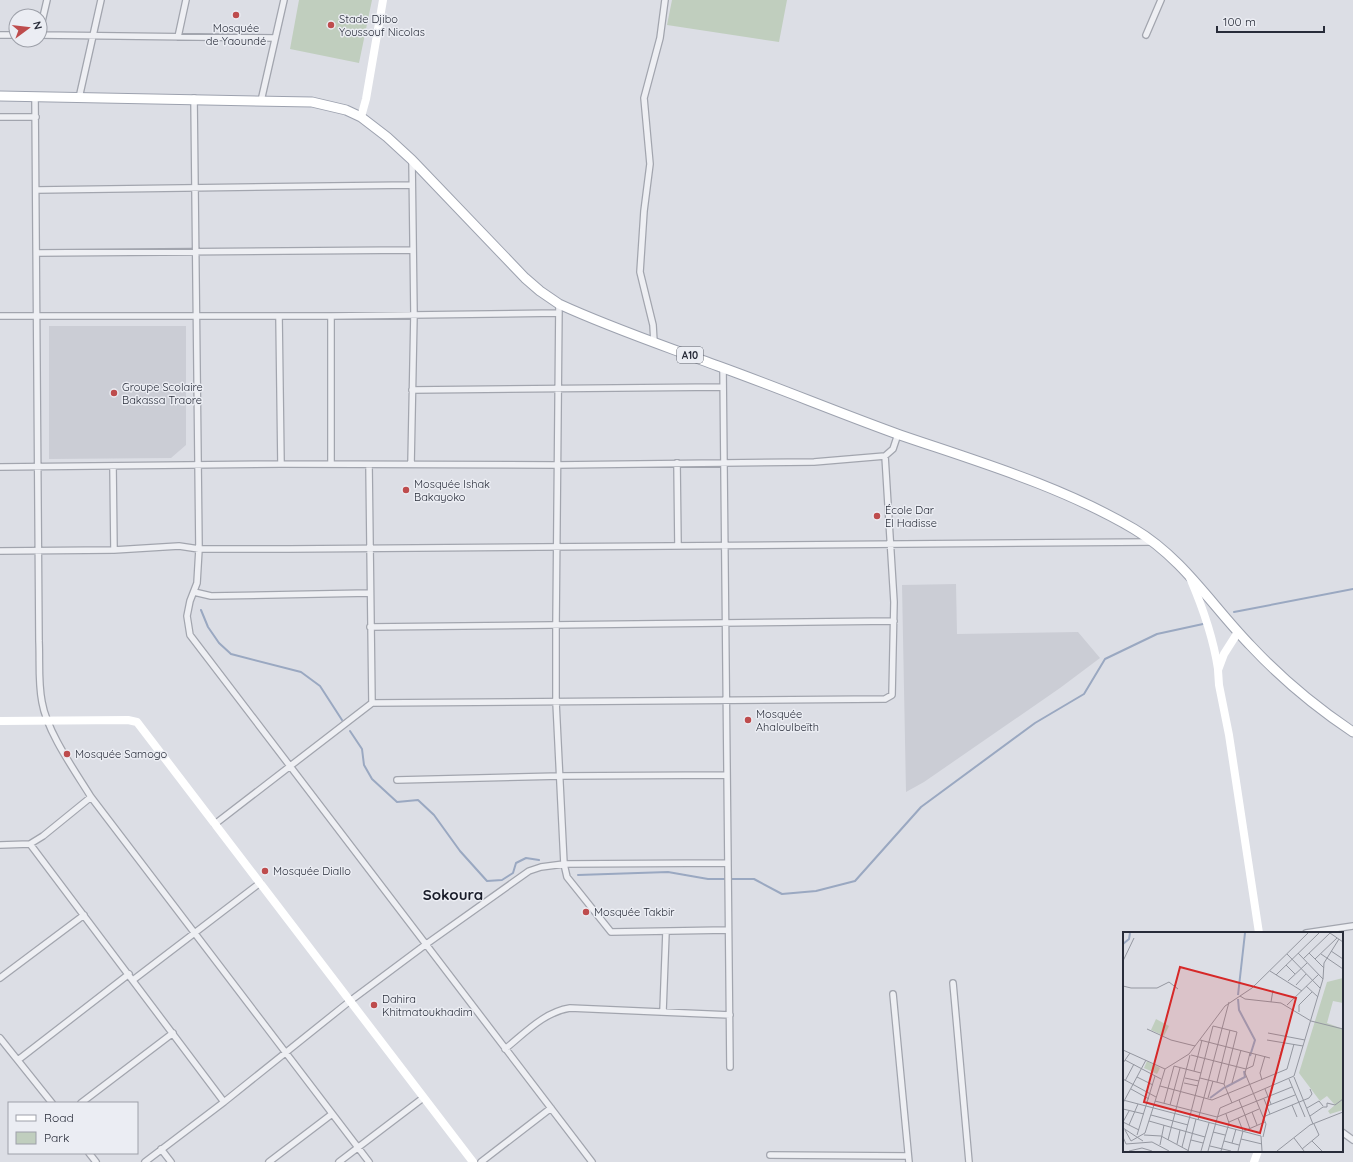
<svg xmlns="http://www.w3.org/2000/svg" width="1353" height="1162" font-family="Quicksand,sans-serif">
<rect width="100%" height="100%" fill="#dcdee5"/>
<path fill="#cbcdd5" d="M49,326h137v119l-15,13 -122,1z
M956,584l1,50 121,-2 22,26 -40,30 -136,94 -18,10 -4,-207z"/>
<path fill="#c0cebe" d="M299,0h73l-13,63 -69,-14z
M672,0h115l-8,42 -112,-17z"/>
<g fill="none" stroke-linecap="round" stroke-linejoin="round">
<path stroke="#9aa8c1" stroke-width="2" d="M201,610l7,17 11,16 12,11 70,18 19,14 22,34
M1234,612l119,-23
M350,731l12,18 2,16 8,14 25,23 21,-2 16,15 26,36 27,30 15,-1 11,-7 3,-10 10,-5 13,2
M578,875l90,-3 40,7h46l28,15 34,-3 39,-10 66,-74 114,-84 49,-29 21,-35 52,-25 46,-10"/>
<defs>
<path id="street" d="M40,30l7,-30
M0,35h16
M40,35l235,3
M1146,35l15,-35
M178,37l8,-37
M35,97l4,544c1,20 -1,41 3,61 5,30 33,69 49,95l278,365
M79,98l22,-98
M194,98l5,451 -2,34 -7,18 -3,15 3,19 402,527
M261,101l23,-101
M0,117h36
M37,190l375,-5
M37,253l376,-3
M559,304l-3,321v77l8,162 3,13 44,55 117,-2
M0,316h331l228,-3
M279,316l2,148
M654,342l-1,-17 -13,-53 4,-61 6,-47 -6,-66 16,-60 5,-38
M723,367l7,700
M412,390l311,-3
M677,463l1,83
M331,464v-148
M411,464l3,-150 -2,-154
M369,465l3,238
M113,466l1,84
M0,467l281,-3 275,1 258,-3 71,-6 8,-7 5,-15
M0,551l114,-1 65,-4 20,3h90l863,-7
M194,592l17,4 159,-3
M370,627l524,-6
M397,780l164,-4 166,-1
M215,824l157,-121 513,-4 7,-4 2,-93 -9,-146
M30,844l194,258
M0,845l30,-1 13,-8 48,-39
M1306,933l47,-7
M0,978l84,-63
M133,980l127,-97
M953,983l16,179
M893,994l16,168
M663,1011l3,-79
M0,1038l52,65
M505,1049c20,-16 39,-37 65,-41l160,7
M18,1060l111,-86
M81,1103l92,-70
M1342,1132l11,8
M161,1149l10,13
M89,1153l7,9
M770,1155l138,1
M145,1162l79,-60 126,-101 75,-56 104,-74 12,-4 23,-3 164,-1
M269,1162l63,-48
M339,1162l84,-64
M481,1162l70,-54"/>
<path id="primary" d="M0,96l312,6 34,8 15,7 26,20 25,23 113,118 15,13 19,13c52,24 106,42 159,62 61,22 121,47 182,69 79,27 161,51 234,94 49,29 78,77 117,117 30,32 66,62 102,86"/>
</defs>
<use href="#street" stroke="#a2a5ae" stroke-width="8"/>
<use href="#primary" stroke="#9da2af" stroke-width="11"/>
<use href="#street" stroke="#eeeff3" stroke-width="5.5"/>
<path stroke="#fff" stroke-width="8" d="M361,117l5,-18 17,-99
M1190,578c13,30 23,58 28,91
M1238,632l-14,22 -6,16 1,15 10,50 30,198
M0,721l128,-1 9,2 336,440
M1254,1162l4,-11"/>
<use href="#primary" stroke="#fff" stroke-width="9"/>
</g>
<g fill="#be4c4d" stroke="#ebedf3" stroke-width="1.5">
<circle cx="236" cy="15" r="4"/>
<circle cx="331" cy="25" r="4"/>
<circle cx="114" cy="393" r="4"/>
<circle cx="406" cy="490" r="4"/>
<circle cx="877" cy="516" r="4"/>
<circle cx="748" cy="720" r="4"/>
<circle cx="67" cy="754" r="4"/>
<circle cx="265" cy="871" r="4"/>
<circle cx="586" cy="912" r="4"/>
<circle cx="374" cy="1005" r="4"/>
</g>
<g text-anchor="middle" dominant-baseline="central" stroke-width="3" stroke-linejoin="round" paint-order="stroke">
<rect fill="#ebedf3" stroke="#626671" stroke-width="1" x="677" y="347" width="26" height="16" rx="3"/>
<g font-size="10" font-weight="bold" fill="#282c39">
<text x="690" y="355">A10</text>
</g>
<g font-size="11" fill="#282c39" stroke="#ebedf3" text-anchor="start">
<text x="339" y="19">Stade Djibo<tspan x="339" dy="13">Youssouf Nicolas</tspan></text>
<text x="236" y="28" text-anchor="middle">Mosquée<tspan x="236" dy="13">de Yaoundé</tspan></text>
<text x="122" y="387">Groupe Scolaire<tspan x="122" dy="13">Bakassa Traore</tspan></text>
<text x="414" y="484">Mosquée Ishak<tspan x="414" dy="13">Bakayoko</tspan></text>
<text x="885" y="510">École Dar<tspan x="885" dy="13">El Hadisse</tspan></text>
<text x="756" y="714">Mosquée<tspan x="756" dy="13">Ahaloulbeïth</tspan></text>
<text x="75" y="754">Mosquée Samogo</text>
<text x="273" y="871">Mosquée Diallo</text>
<text x="594" y="912">Mosquée Takbir</text>
<text x="382" y="999">Dahira<tspan x="382" dy="13">Khitmatoukhadim</tspan></text>
</g>
<g font-size="15" font-weight="bold" fill="#1a1d2a" stroke="#ebedf3">
<text x="453" y="894">Sokoura</text>
</g>
</g>
<g transform="translate(1123 932)">
<rect width="220" height="220" fill="#dcdee5"/>
<path d="M220,46v25l-10,-2 -6,22 16,6v81l-13,4 -2,-3 7,-6 -8,-9 -7,5 -21,-28 28,-91zM33,87l13,7 -5,10 -13,-6zM24,129l13,7 -3,6 -13,-6z" fill="#c0cebe"/>
<path fill="none" stroke="#9aa8c1" stroke-width="2" d="M0,12l6,-5 1,-6M115,63l7,-62M115,67l1,11 16,30 -5,16M103,155l19,-10 -1,-6M87,166l15,-11"/>
<path fill="none" stroke="#9497a0" stroke-width="1" d="M207,1l13,9M208,19l12,8M175,21l25,26M186,21l15,15M164,22l33,34M198,22l22,15M180,27l27,-26M192,27l22,-21M0,29l11,-23M163,33l9,9M147,39l32,20M153,43l43,-42M165,49l19,-18M173,53l10,-11M0,54l8,2h26l12,-6 9,7M183,54l12,11M117,64l5,3 36,4 30,18 32,8M148,70l2,-12M164,73l32,-31M176,80v-7l13,-13M90,94l24,6 -13,52 8,19M24,97l24,11 24,6M145,101l37,7M77,108l70,18M144,108l36,6M0,118l42,19M127,121l-5,20 21,51 -3,13M68,123l55,14 7,-3 3,-12M157,124l4,-14M2,128l36,19M0,131l7,-10M51,134l27,7M71,139l8,-31M14,145l16,8M171,145l19,47M62,146l14,3M77,146l24,6M0,147l33,18M166,147l16,38M139,148l-2,-7 5,-17M2,149l9,-17M94,150l13,-52M61,151l14,3M109,151l9,-33M37,154l52,14 75,-31 7,-25M8,157l18,10M142,157l6,15M85,166l5,-17M141,167l6,15M0,168l138,36 1,15M116,168l6,15M32,169l62,16 75,-30M0,171l23,-43M41,171l10,-37M47,173l10,-37M169,173l5,12M144,174l28,-11M30,176l12,-39 24,-15 36,-48 27,-18 56,-55M184,176l12,-7 4,5M0,177l21,5M6,179l-6,11 16,8M129,180l5,13M28,183l37,10M122,183l5,14M187,184l13,-9h4v-4l8,2 8,-6M140,185l46,-19 3,-4 -2,-5M75,188l31,-118M26,189l56,16M106,190l30,-13M6,193l9,-21M0,196l20,13M2,198l6,11M121,199l21,-9M90,200l12,3M14,203l18,-59M21,203l17,1 28,15M0,205l3,7 26,-2 17,9M171,206l10,13M118,207l21,5M45,208l22,-85M68,208l12,3M8,209l14,-8 8,-25M101,209l15,4M189,209l10,10M109,211l4,-14M54,212l3,-14M37,213l4,-20M87,214l21,5M59,215l31,-121M179,217l17,-14 -5,-11M6,219l13,-3 10,3M65,219l8,-32M78,219l8,-28M85,219l12,-43 74,-32 29,-97 1,-16 15,-24M98,219l8,-28 -3,-9M115,219l5,-20 -5,-13M154,219l33,-26 33,-13"/>
<path fill="#d62828" fill-opacity="0.15" stroke="#d62828" stroke-width="2" d="M57,35l116,31 -36,135 -116,-31z"/>
<rect width="220" height="220" fill="none" stroke="#282c39" stroke-width="2"/>
</g>
<rect x="8" y="1102" width="130" height="52" fill="#ebedf3" stroke="#9da0a9"/>
<rect x="16" y="1115" width="20" height="6" fill="#ffffff" stroke="#9da0a9"/>
<text x="44" y="1122" font-size="12" fill="#282c39">Road</text>
<rect x="16" y="1132" width="20" height="12" fill="#c0cebe" stroke="#9da0a9"/>
<text x="44" y="1142" font-size="12" fill="#282c39">Park</text>
<g transform="translate(28 28) rotate(75)"><circle r="19" fill="#ebedf3" stroke="#9da0a9"/>
<path d="M0-3L7 15L0 10L-7 15Z" fill="#be4c4d"/>
<text y="-6" font-size="11" font-weight="bold" text-anchor="middle" fill="#282c39">N</text>
</g>
<path d="M1217 26v6h107v-6" fill="none" stroke="#282c39" stroke-width="2"/>
<text x="1223" y="26" font-size="12" fill="#282c39" stroke="#ebedf3" stroke-width="3" paint-order="stroke">100 m</text>
</svg>
